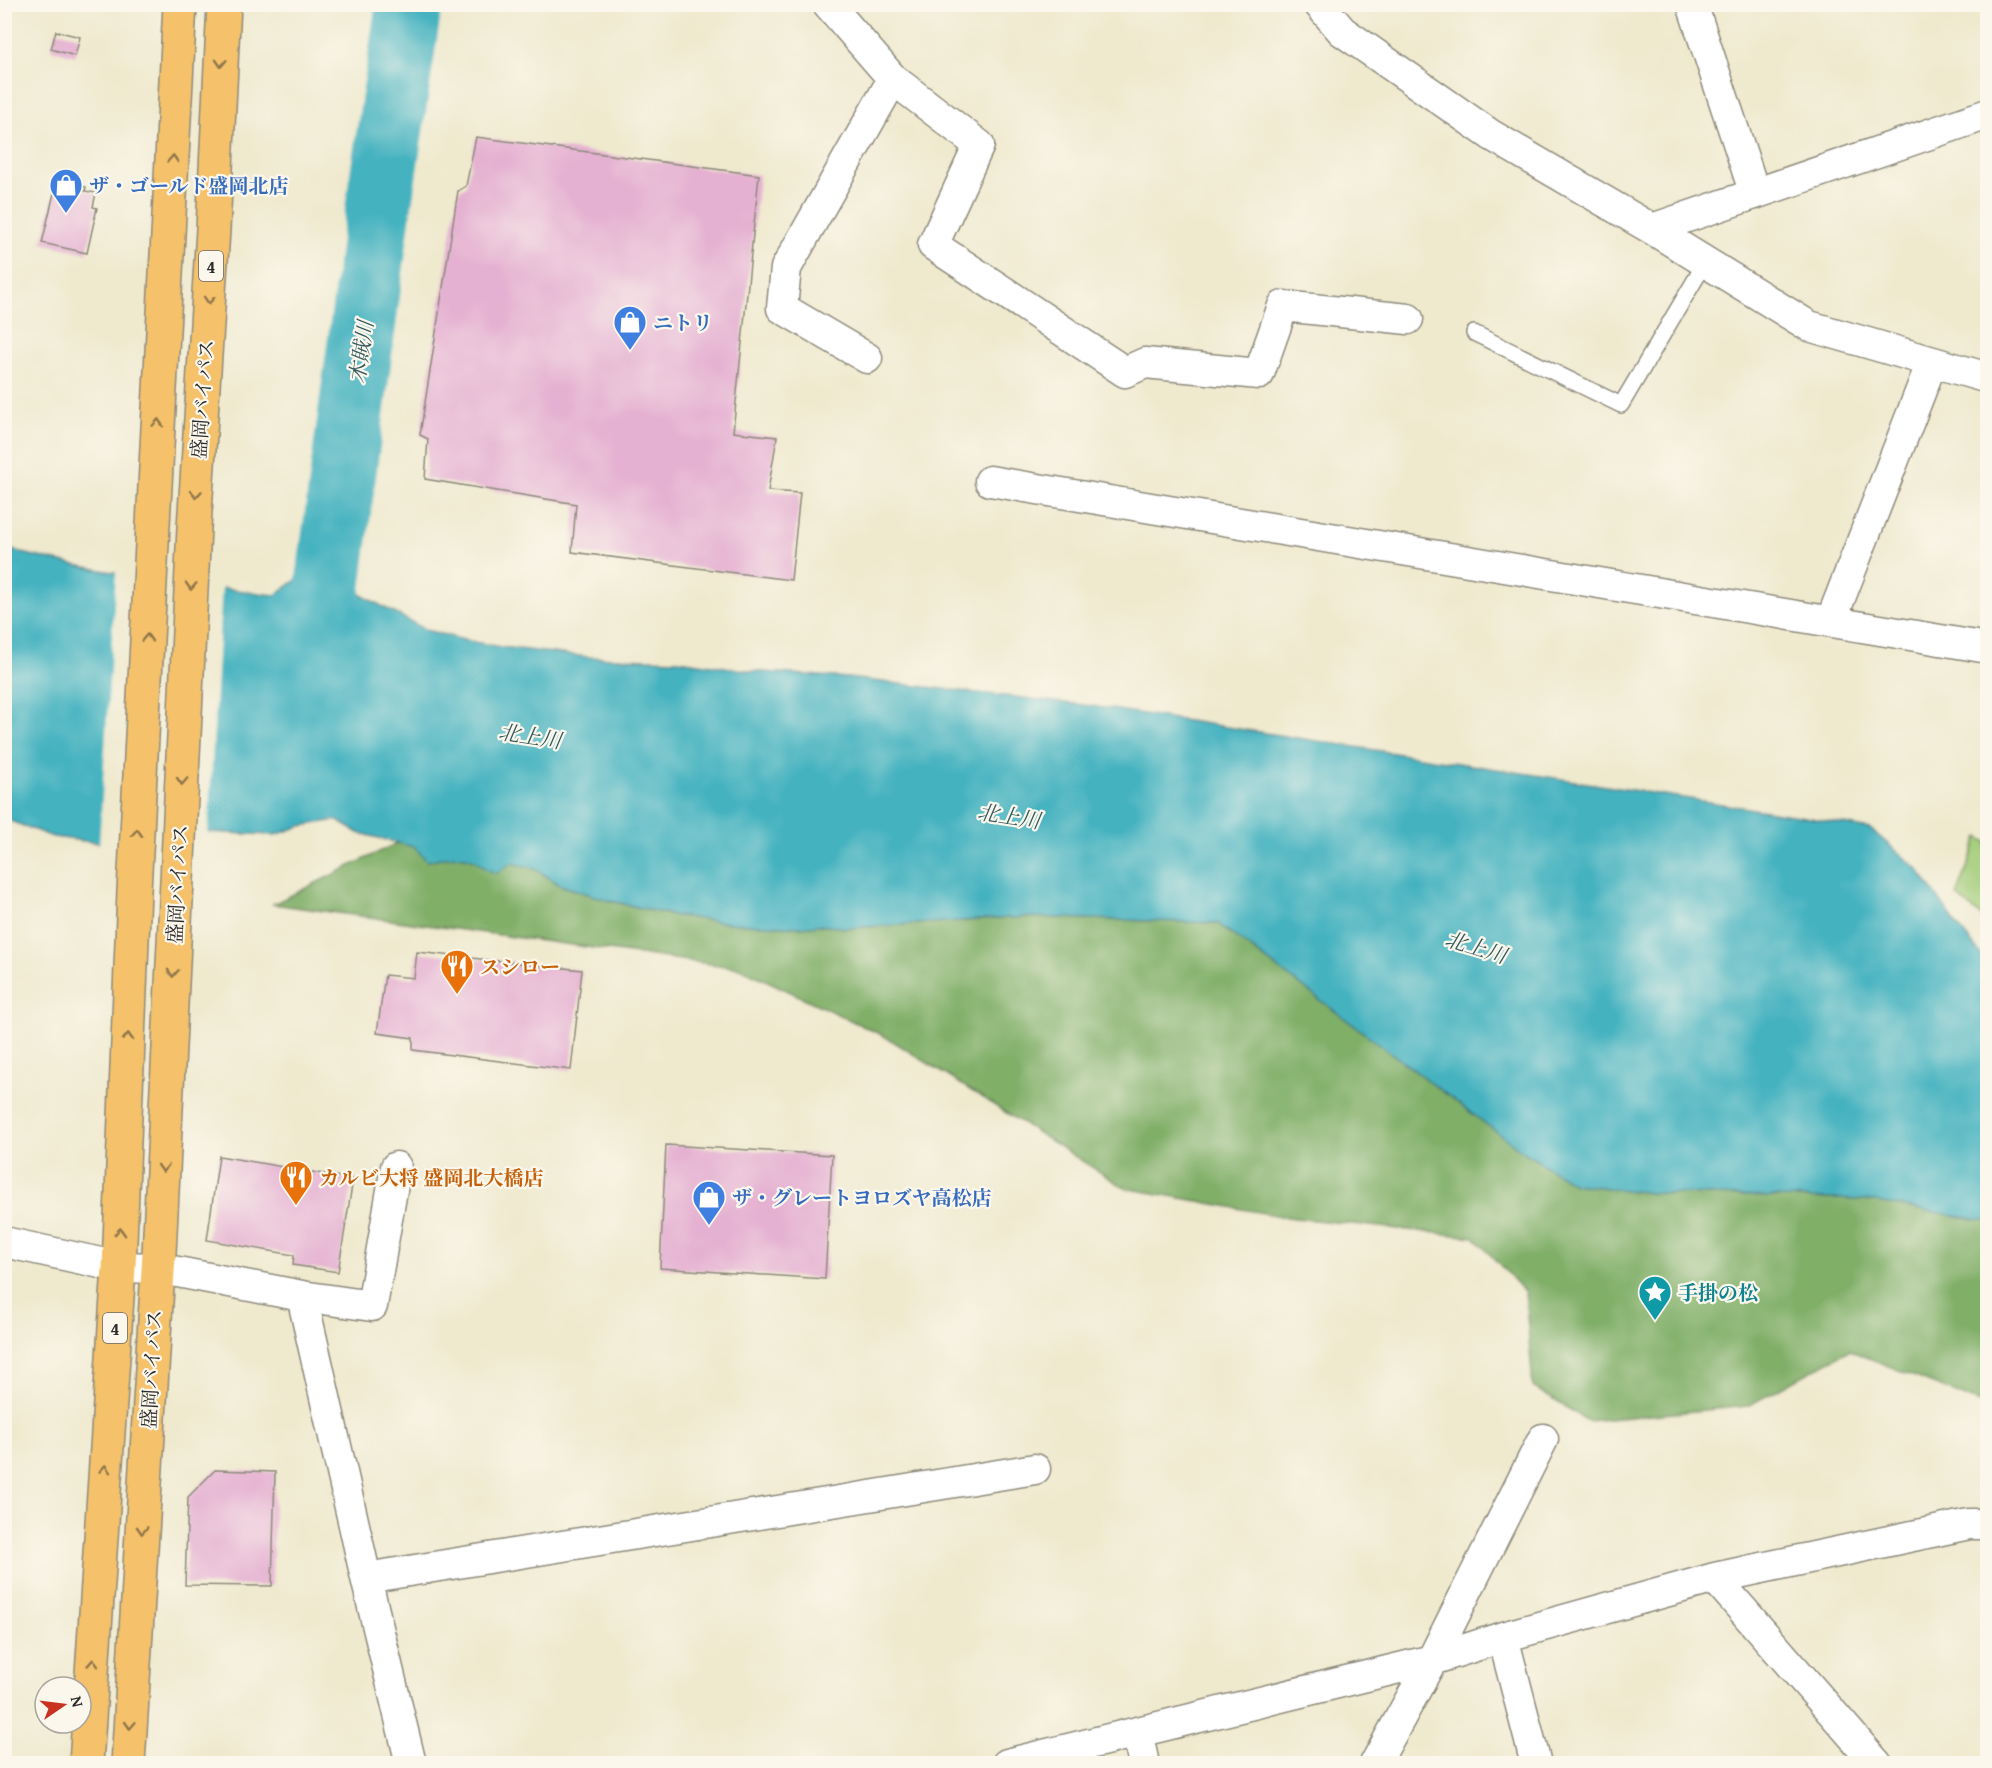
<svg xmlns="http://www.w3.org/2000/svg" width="1992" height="1768" font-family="'Gentium Book Plus','Noto Serif JP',serif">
<rect width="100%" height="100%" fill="#fbf7ec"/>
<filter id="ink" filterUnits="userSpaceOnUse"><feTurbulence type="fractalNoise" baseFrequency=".0167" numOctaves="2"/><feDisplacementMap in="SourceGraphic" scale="12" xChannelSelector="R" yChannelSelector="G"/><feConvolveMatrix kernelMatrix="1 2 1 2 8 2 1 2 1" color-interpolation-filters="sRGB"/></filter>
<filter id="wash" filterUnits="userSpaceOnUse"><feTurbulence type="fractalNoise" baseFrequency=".008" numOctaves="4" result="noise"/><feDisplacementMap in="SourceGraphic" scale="24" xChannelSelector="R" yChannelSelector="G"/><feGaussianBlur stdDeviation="1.35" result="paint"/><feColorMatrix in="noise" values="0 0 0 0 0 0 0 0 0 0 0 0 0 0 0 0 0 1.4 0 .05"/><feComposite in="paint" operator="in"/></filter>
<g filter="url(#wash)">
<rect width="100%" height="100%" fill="#efe9ce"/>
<path fill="#a1cb77" stroke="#667b51" stroke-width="1.5" d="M1978,837l9,5v79l-30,-25z"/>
<path fill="#80af68" stroke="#566d4a" stroke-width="1.5" d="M399,842l15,5 14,14c14,-3 34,-9 48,0 9,6 9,9 21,12l14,-10 23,5 26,17 47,15 64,15 59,8 69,4 20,-2 28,3 180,-11 190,6 308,230 49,31 77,9 214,7 122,21v185l-138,-56 -101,56 -160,15 -55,-34 -8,-95 -51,-55 -188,-20 -161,-29 -237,-150 -148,-70 -467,-64z"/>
<path fill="#44b2c0" stroke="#386e76" stroke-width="1.5" d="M4,548c89,25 180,35 271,47l31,-22 6,-12 27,5 6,12 18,18 63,34 38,10 37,7 87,10 91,3 72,11 97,7 244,28 713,111 65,12 48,40 39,56 30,37v259l-122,-21 -214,-7 -77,-9 -49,-31 -308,-230 -190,-6 -180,11 -28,-3 -20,2 -69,-4 -59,-8 -64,-15 -47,-15 -26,-17 -22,-5 -15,10c-12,-3 -12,-6 -21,-12 -14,-9 -34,-3 -49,0l-13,-14 -55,-14 -23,-13 -35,6 -26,9 -76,-3 -98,11 -48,-6 -48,-18z"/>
<path fill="#efe9ce" d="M116,571l106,14 -14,250 -40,1 -35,10 -34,-1z"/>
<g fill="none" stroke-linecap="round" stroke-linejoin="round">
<path stroke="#44b2c0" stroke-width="66" d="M319,655l61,-459 29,-192"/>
</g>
<g id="blocks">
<path fill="#e5b1d2" d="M56,31l24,6 -5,19 -24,-7z
M476,137l283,38 -26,257 44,5 -9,54 32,2 -9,87 -219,-28 4,-48 -151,-25 3,-40 -8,-4 38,-244 8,-5z
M57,181l29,6 -1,4 11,2 -3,14 4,1 -10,45 -45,-10z
M417,952l165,18 -11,100 -158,-20v-12l-36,-5 8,-58 29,3z
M666,1145l166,10 -7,124 -165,-11z
M219,1156l134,23 -15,93 -45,-7 1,-10 -87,-15z
M215,1470l60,2 -3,114 -87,-1 3,-88z"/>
</g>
</g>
<g filter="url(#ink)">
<use href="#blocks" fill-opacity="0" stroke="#8d8a7c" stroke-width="1.5"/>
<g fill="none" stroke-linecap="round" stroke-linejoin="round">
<defs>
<path id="lane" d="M1474,333l147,72 84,-142"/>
<path id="street" d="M828,4l65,75 86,66 -46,100 192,127 20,-9 114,11 24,-68 125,13
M1319,4l23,27 149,104 161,94 157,97 179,52
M1692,4l63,190
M1652,229l336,-115
M867,358l-85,-50 4,-40 107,-189
M990,481l998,167
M1831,621l101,-259
M4,1242l115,25 38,1 145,28 64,282 45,186
M302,1296l70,10 24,-139
M366,1578l669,-109
M1715,1578l162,186
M1503,1637l33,127
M1137,1732l7,32
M1007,1764l425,-104 71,-23 212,-59 254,-54h19
M1375,1764l57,-104 111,-221"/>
<path id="highway" d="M86,1764l33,-497 15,-376 46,-887
M128,1764l31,-510 35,-726 19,-298 11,-226"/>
</defs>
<use href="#lane" stroke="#8d8a7c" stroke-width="18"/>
<use href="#street" stroke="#8d8a7c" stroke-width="33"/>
<use href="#highway" stroke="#8d8a7c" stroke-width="36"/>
<use href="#lane" stroke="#fff" stroke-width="15"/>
<use href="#street" stroke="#fff" stroke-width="30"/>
<use href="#highway" stroke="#f5c16b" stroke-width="33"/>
</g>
<defs><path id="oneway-chevron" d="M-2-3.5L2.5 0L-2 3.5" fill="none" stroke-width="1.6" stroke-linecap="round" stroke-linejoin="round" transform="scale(1.5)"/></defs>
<g stroke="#90764b">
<use href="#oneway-chevron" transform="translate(221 63) rotate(93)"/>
<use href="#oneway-chevron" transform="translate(173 159) rotate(-87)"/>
<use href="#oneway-chevron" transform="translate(209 300) rotate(94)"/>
<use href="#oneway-chevron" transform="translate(158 423) rotate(-87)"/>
<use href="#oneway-chevron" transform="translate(196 494) rotate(94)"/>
<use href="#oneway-chevron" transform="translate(191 586) rotate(93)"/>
<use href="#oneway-chevron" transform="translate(147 638) rotate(-87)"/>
<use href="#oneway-chevron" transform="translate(182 781) rotate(93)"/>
<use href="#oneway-chevron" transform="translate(137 833) rotate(-87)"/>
<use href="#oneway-chevron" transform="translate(173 973) rotate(93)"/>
<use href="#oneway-chevron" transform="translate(128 1037) rotate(-88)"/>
<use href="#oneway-chevron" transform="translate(163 1168) rotate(93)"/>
<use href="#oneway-chevron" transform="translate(120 1232) rotate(-88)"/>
<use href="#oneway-chevron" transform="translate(105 1469) rotate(-86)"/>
<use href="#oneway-chevron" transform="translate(142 1530) rotate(93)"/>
<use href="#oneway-chevron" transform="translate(93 1663) rotate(-86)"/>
<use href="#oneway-chevron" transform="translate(130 1725) rotate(93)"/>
</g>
</g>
<defs>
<symbol id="shop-pin" viewBox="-11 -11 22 30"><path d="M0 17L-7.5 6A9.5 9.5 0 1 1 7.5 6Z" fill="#3f7fe0" stroke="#fbf7ec"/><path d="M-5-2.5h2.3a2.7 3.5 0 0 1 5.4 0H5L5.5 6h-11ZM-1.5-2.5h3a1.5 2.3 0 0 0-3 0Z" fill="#fff"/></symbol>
<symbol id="restaurant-pin" viewBox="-11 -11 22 30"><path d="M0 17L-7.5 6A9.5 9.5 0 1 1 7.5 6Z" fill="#e8710a" stroke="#fbf7ec"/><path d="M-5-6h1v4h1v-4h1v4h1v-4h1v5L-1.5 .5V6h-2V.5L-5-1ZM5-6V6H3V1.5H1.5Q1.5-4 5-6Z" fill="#fff"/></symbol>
<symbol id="sight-pin" viewBox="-11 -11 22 30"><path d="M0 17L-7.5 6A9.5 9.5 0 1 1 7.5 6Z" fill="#0f9aa8" stroke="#fbf7ec"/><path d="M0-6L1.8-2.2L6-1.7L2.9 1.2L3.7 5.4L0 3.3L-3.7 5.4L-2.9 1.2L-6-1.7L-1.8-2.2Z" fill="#fff"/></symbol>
</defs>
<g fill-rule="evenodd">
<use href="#shop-pin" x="47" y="166" width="38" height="52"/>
<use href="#shop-pin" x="611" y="303" width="38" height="52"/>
<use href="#restaurant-pin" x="438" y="947" width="38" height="52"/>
<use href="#restaurant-pin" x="277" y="1158" width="38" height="52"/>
<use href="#shop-pin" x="690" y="1178" width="38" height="52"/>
<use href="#sight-pin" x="1636" y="1273" width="38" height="52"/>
</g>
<g text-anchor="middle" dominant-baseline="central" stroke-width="4.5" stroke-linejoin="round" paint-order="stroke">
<g fill="#fbf7ec" stroke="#696865" stroke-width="1.5">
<rect x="199" y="251" width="24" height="30" rx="4.5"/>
<rect x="103" y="1313" width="24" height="30" rx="4.5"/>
</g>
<g font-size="18" font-weight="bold" fill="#2b2b2b">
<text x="211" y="266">4</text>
<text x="115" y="1328">4</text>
</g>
<g font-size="20" font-weight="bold" fill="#366cbe" stroke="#fbf7ec" text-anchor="start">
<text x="89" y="185">ザ・ゴールド盛岡北店</text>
<text x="653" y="322">ニトリ</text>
<text x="732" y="1197">ザ・グレートヨロズヤ高松店</text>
</g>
<g font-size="20" fill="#2b2b2b" stroke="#fbf7ec">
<text transform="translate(202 399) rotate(-86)">盛岡バイパス</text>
<text transform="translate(177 884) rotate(-87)">盛岡バイパス</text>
<text transform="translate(151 1369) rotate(-87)">盛岡バイパス</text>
</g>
<g font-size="20" font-weight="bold" fill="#c56008" stroke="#fbf7ec" text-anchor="start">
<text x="480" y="966">スシロー</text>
<text x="319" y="1177">カルビ大将 盛岡北大橋店</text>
</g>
<g font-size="20" font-weight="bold" fill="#0d838f" stroke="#fbf7ec" text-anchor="start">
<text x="1678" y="1292">手掛の松</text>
</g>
<g font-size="21" font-style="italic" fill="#345a5f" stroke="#fbf7ec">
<text transform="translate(361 352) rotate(-82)">木賊川</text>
<text transform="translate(530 736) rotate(9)">北上川</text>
<text transform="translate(1009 816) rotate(9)">北上川</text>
<text transform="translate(1476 947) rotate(17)">北上川</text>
</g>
</g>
<rect width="1992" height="1768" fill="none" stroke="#fbf7ec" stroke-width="24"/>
<g transform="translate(63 1705) rotate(76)"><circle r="28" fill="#fbf7ec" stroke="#a8a59f" stroke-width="1.5"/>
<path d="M0-4.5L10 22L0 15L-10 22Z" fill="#c8321e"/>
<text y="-9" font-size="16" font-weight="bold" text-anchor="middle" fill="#2b2b2b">N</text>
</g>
</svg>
